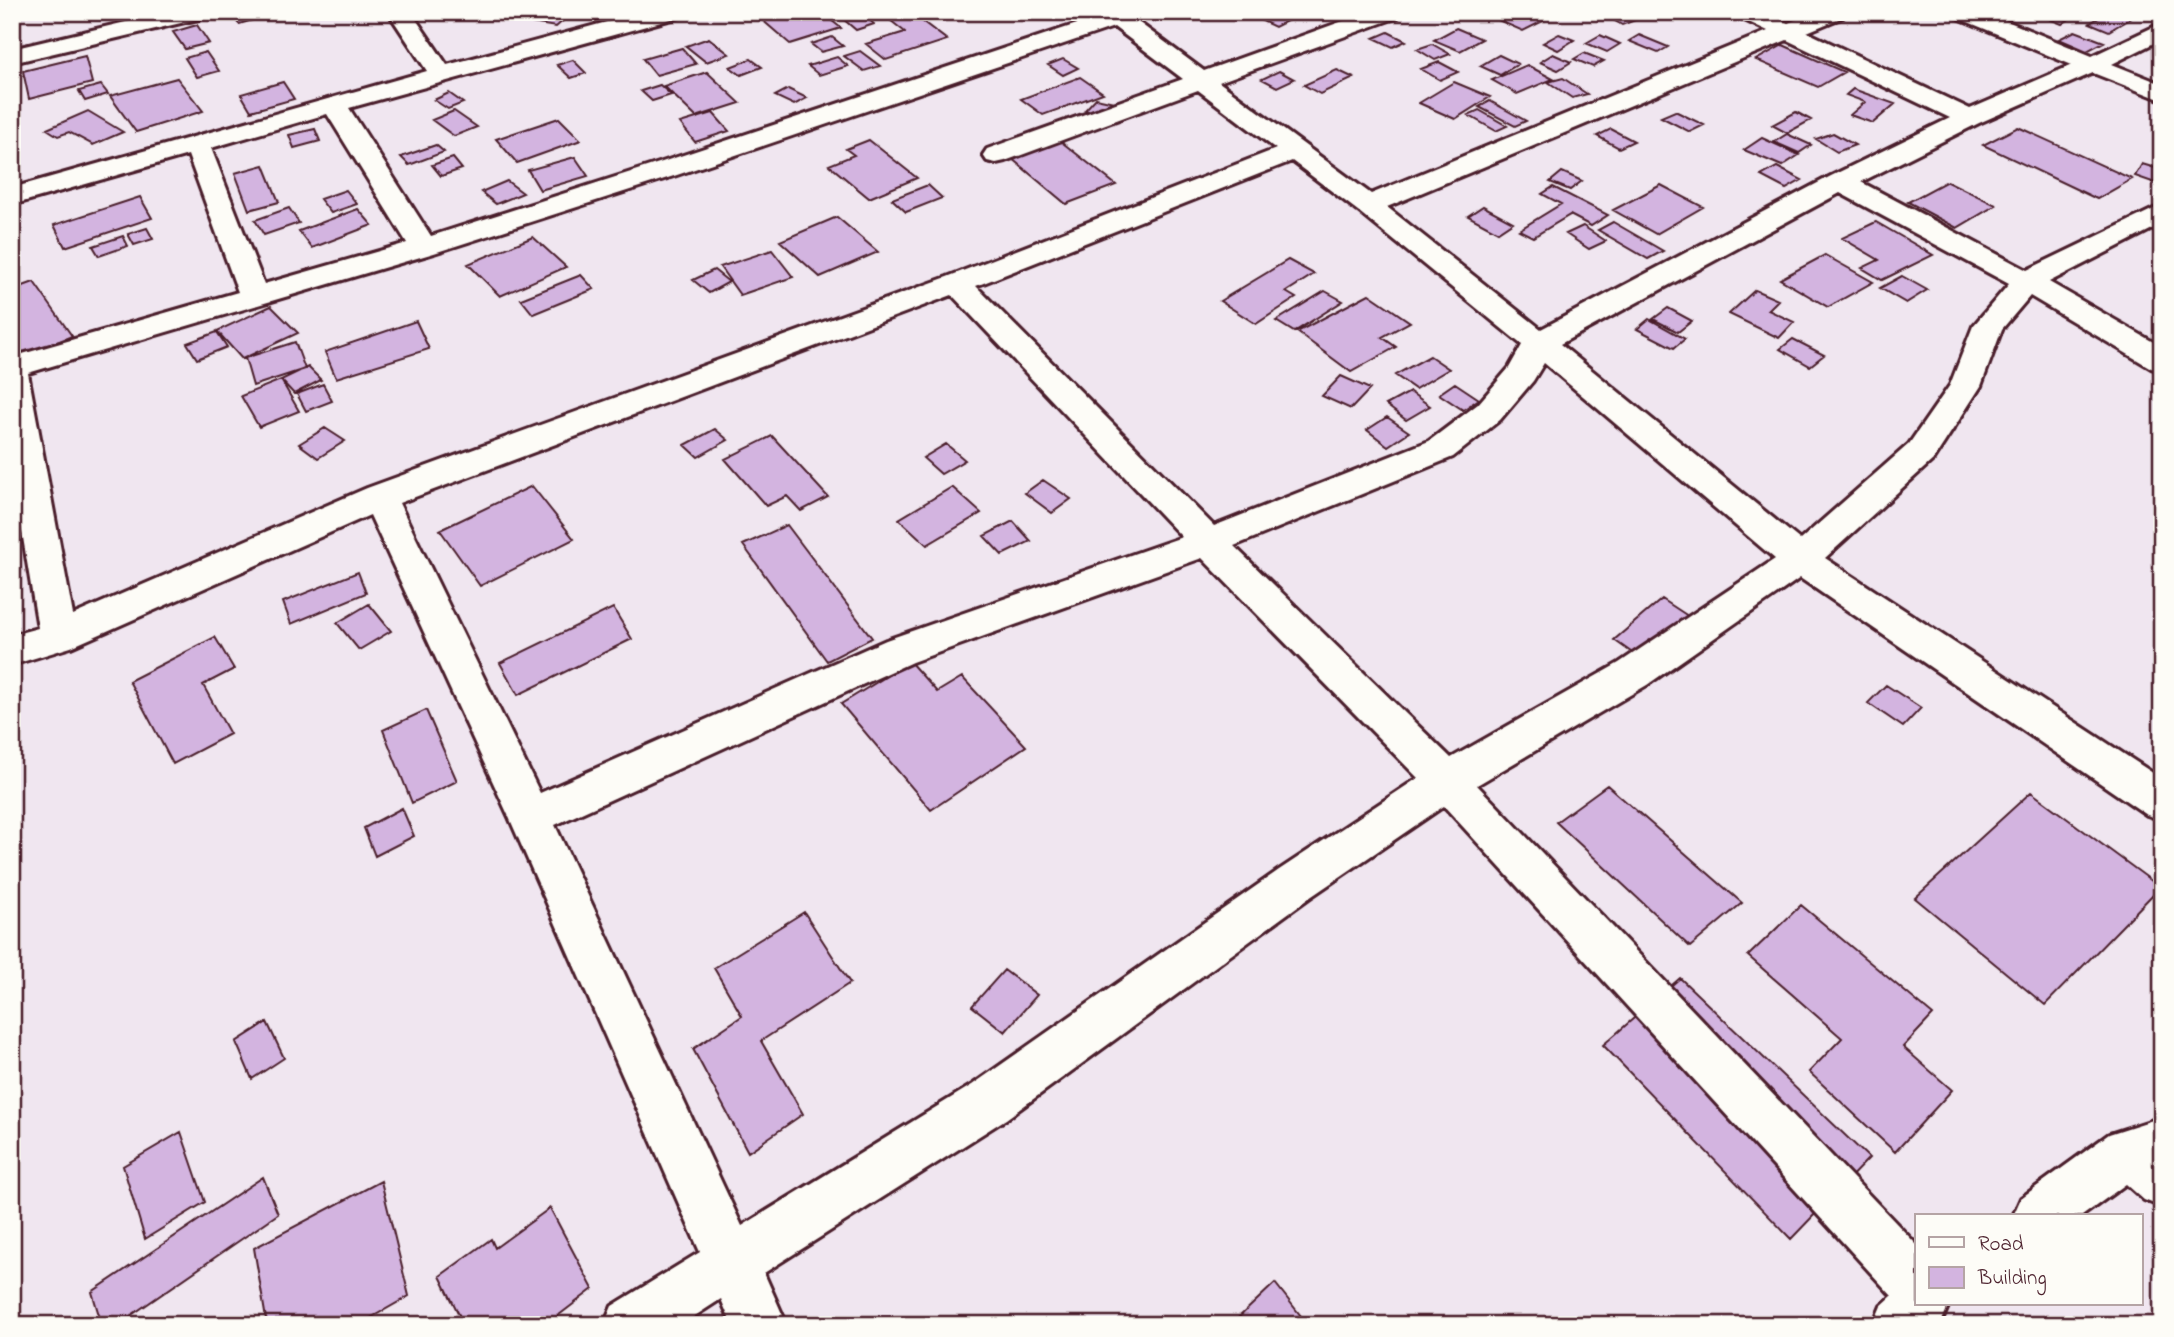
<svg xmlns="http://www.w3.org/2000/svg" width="2174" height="1337" font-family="'Indie Flower',sans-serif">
<rect width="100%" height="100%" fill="#f0e6f0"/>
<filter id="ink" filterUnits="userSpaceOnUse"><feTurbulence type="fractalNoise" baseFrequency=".0143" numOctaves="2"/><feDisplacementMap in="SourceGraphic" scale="14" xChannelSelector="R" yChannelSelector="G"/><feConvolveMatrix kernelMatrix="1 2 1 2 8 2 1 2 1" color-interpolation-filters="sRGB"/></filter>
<g filter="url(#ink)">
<path fill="#d3b4e0" stroke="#4a1f2b" stroke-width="2" d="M236,12h36l1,2 -34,10 -9,-10z
M464,12h109l-17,15z
M753,12h68l20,16 -51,16z
M835,12h25l14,12 -18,6z
M880,12h30l37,28 -61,20 -20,-16 39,-12z
M1275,12h11l9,5 -20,10 -15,-7z
M1517,12h7l19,9 -20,10 -23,-10z
M1616,12h41l-35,13 -16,-9z
M2048,12h10l14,5 -10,7 -20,-8z
M2109,12h14l11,4 -25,15 -19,-8z
M197,25l12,18 -24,6 -12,-17z
M1456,28l26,11 -22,12 -26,-11z
M2075,31l29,11 -17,9 -28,-12z
M1388,32l18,9 -13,6 -19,-9z
M1559,34l15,6 -16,10 -15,-7z
M1600,35l20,9 -13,8 -21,-9z
M1639,35l29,12 -10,6 -29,-12z
M832,37l11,9 -22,6 -10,-8z
M709,38l20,16 -23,8 -20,-16z
M1432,44l18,10 -15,6 -18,-11z
M1783,45l61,27 -26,15 -62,-27z
M682,48l14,16 -40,11 -13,-16z
M860,51l20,15 -16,5 -20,-15z
M206,52l13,19 -22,6 -12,-19z
M1584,53l20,8 -11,6 -19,-8z
M1553,54l18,8 -13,8 -18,-8z
M1499,55l19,9 -18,11 -20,-9z
M85,56l7,27 -63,16 -6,-28z
M837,57l11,9 -29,9 -11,-9z
M751,59l11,8 -21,8 -11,-8z
M1063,59l15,9 -15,7 -15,-10z
M573,60l13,13 -15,5 -14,-13z
M1439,62l19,10 -18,8 -19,-11z
M1527,65l26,14 -36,15 -25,-14z
M1337,70l17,8 -34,16 -16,-9z
M1279,71l15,8 -17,8 -15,-8z
M707,72l33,31 -44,14 -32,-31z
M1080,77l23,16 -60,22 -22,-16z
M177,78l26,33 -67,21 -26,-36z
M1563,78l24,16 -15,4 -24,-16z
M283,82l11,17 -43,12 -10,-17z
M1454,82l36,15 -35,22 -36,-16z
M101,85l7,9 -23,7 -6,-10z
M660,85l11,10 -19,6 -11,-10z
M788,89l19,9 -13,7 -19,-9z
M1853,89l42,15 -22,19 -23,-8 15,-13 -19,-7z
M449,93l14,10 -15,6 -14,-9z
M1096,98l23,5 -11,13 -23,-6z
M1490,101l36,20 -11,5 -36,-19z
M1479,110l28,16 -11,5 -28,-16z
M88,111l35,21 -30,13 -24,-13 -11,4 -11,-7z
M454,111l23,16 -23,9 -22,-16z
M1675,111l29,14 -14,7 -29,-15z
M1796,112l15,8 -24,13 -15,-8z
M713,113l16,18 -34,11 -15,-19z
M559,118l22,22 -64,23 -21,-24z
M2018,127l114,52 -35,20 -114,-54z
M315,129l5,12 -26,7 -5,-13z
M1611,129l23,12 -15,7 -22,-12z
M1833,133l22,12 -18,7 -21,-13z
M1787,134l24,11 -12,8 -25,-11z
M1054,136l62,49 -50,19 -61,-51z
M1762,138l37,17 -17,11 -38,-16z
M869,140l48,38 -48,20 -40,-33 25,-10 -8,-6z
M436,145l8,7 -35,13 -8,-8z
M575,157l13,19 -48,14 -12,-20z
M453,158l9,11 -21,7 -9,-11z
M2142,164l20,6 -4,14 -23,-8z
M264,165l15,37 -30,8 -14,-37z
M1777,167l25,13 -16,9 -25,-13z
M1562,172l20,9 -12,9 -20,-8z
M507,181l16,12 -27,11 -15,-12z
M1947,181l49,24 -39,23 -49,-26z
M928,185l14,13 -36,14 -14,-13z
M1661,185l42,22 -47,27 -43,-24z
M1553,187l55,28 -17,11 -21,-11 -37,22 -14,-7 42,-26 -19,-10z
M346,190l11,14 -26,9 -11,-14z
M140,197l12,21 -87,29 -11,-22z
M1483,206l30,16 -15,10 -30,-16z
M289,208l10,15 -35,12 -9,-15z
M358,209l14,16 -60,23 -13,-17z
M837,217l41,35 -58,25 -40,-36z
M1613,222l50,29 -15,8 -50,-29z
M1876,222l57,33 -51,25 -20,-12 17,-8 -37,-22z
M1583,226l23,15 -17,8 -23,-15z
M147,228l6,11 -19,6 -6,-11z
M123,236l5,10 -29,10 -6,-10z
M533,237l33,30 -66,29 -32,-32z
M772,250l21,27 -53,18 -20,-28z
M1825,255l48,27 -45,25 -48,-28z
M1288,260l26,14 -28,18 10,6 -40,26 -36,-23z
M714,270l15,12 -20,11 -16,-13z
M581,275l13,14 -61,25 -12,-15z
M1902,276l25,14 -21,13 -26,-15z
M34,282l38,54 -60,24v-70z
M1755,290l23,10 -10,10 26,12 -15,16 -50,-24z
M1325,291l18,10 -49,31 -18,-11z
M1369,294l41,28 -28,15 14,10 -45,25 -54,-40z
M271,306l27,27 -56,26 -25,-28z
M1668,308l24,13 -14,11 -25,-13z
M1649,319l36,20 -11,9 -37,-19z
M416,321l13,28 -93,29 -11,-26z
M217,332l10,15 -30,12 -10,-16z
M1793,339l31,16 -14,11 -30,-17z
M295,342l10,27 -52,17 -8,-28z
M1430,356l19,13 -34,20 -20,-14z
M308,367l13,13 -27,14 -13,-14z
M1341,376l29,13 -19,20 -29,-13z
M281,380l18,31 -40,16 -18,-31z
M1455,383l24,16 -16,11 -24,-16z
M323,384l9,17 -26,10 -9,-17z
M1410,392l20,14 -24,14 -20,-15z
M1387,417l22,15 -21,14 -21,-16z
M325,428l20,13 -27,17 -19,-14z
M715,429l13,11 -30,17 -13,-12z
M772,436l56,61 -27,14 -14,-15 -21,10 -41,-47z
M946,444l19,16 -24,14 -18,-16z
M1043,480l28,19 -19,14 -27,-20z
M532,486l42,53 -94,47 -40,-56z
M952,487l29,26 -54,32 -28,-26z
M1013,521l18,20 -29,14 -18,-19z
M787,525l85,113 -45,23 -84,-116z
M358,572l8,21 -75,31 -8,-22z
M1662,599l32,21 -49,42 -31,-22z
M369,604l22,27 -32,19 -22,-27z
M613,608l19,31 -114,56 -18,-32z
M215,637l19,32 -31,16 27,49 -57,30 -44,-83z
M910,662l27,30 25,-15 64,69 -95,64 -90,-106z
M1886,685l35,23 -18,19 -35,-24z
M426,710l31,71 -45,22 -29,-73z
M1607,785l135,118 -52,44 -134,-125z
M2031,792l129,95 -115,118 -130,-107z
M402,808l12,28 -39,20 -11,-28z
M1801,905l132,110 -30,32 49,43 -57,62 -86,-80 33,-34 -94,-82z
M804,912l46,71 -89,58 42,73 -55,38 -55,-103 49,-33 -28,-48z
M1004,970l33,25 -32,37 -33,-26z
M1680,978l189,180 -78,81 -188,-194z
M267,1022l17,36 -32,21 -16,-37z
M181,1132l24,70 -60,37 -22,-73z
M263,1177l15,37 -161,111h-15l-10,-33z
M381,1181l28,115 -51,29h-91l-13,-77z
M550,1208l43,81 -47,36h-82l-24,-49 51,-37 4,9z
M1275,1283l33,42h-67l-4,-6z"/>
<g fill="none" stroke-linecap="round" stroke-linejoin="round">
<defs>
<path id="minor" d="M168,12h41l-3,5 -194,46v-14z
M388,12h23l36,53 197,-53h38l-3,5 -330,91 82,128 228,-73 442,-147 -3,-4 28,1 78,58 164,-59h33l-3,5 -179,65 152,112 397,-163 -30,-14 -3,-5h30l23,11 27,-11h31l-3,5 -36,15 163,77 102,-44 -116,-48 -3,-5h32l107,44 70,-33v16l-50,25 50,20v16l-69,-27 -114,50 -118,59 166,88 135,-65v19l-113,58 113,65v24l-11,-3 -121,-72 -28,33 -21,57 -48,74 -108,98 337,221v41l-15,-5 -347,-237 -153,107 -170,100 440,460v59h32l-8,19 -68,2 8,-19 11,-10 -448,-490 -135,92 -303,221 -242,154 23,52h-55l-11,-26 -40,26h-77l8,-19 88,-54 -191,-435 -139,-302 -299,132 -59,18v-30l26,-7 -26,-157v-114l226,-65 -50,-137 -176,50v-17l415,-117zM1114,27l69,52 -196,70 -4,6 4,6 9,2 9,-2 193,-71 78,59 -329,128 -580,211 -294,127 -45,-242 406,-120 243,-78zM1787,40l163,78 -119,58 -290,153 -154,-122zM327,114l80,129 -143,41 -53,-136zM1292,161l66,50 164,134 -13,23 -31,36 -49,37 -215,85 -238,-240zM1840,193l169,91 -36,42 -23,59 -41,59 -109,96 -240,-196zM952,295l230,242 -296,103 -346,153 -141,-290zM1544,363l231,196 -156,104 -168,95 -217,-212 219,-89 47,-37 33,-39zM1202,558l216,220 -139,92 -307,215 -230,141 -187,-401 357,-163z
M2162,1117v90l-18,-7 -18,-16 -44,32h-69l8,-18 88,-64z"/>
</defs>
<use href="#minor" stroke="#4a1f2b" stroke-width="6"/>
<use href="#minor" fill="#fdfcf7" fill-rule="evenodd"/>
</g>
</g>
<rect width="2174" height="1337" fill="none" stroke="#fdfcf7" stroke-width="42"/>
<rect x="21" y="21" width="2132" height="1295" fill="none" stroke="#4a1f2b" stroke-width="2.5" filter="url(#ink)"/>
<rect x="1915" y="1214" width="228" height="91" fill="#fdfcf7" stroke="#b5a4a5" stroke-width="2"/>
<rect x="1929" y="1237" width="35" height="10" fill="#fdfcf7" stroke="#b5a4a5" stroke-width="2"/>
<text x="1978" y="1250" font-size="21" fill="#4a1f2b">Road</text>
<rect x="1929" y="1267" width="35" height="21" fill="#d3b4e0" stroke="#b5a4a5" stroke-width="2"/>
<text x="1978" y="1284" font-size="21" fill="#4a1f2b">Building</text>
</svg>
